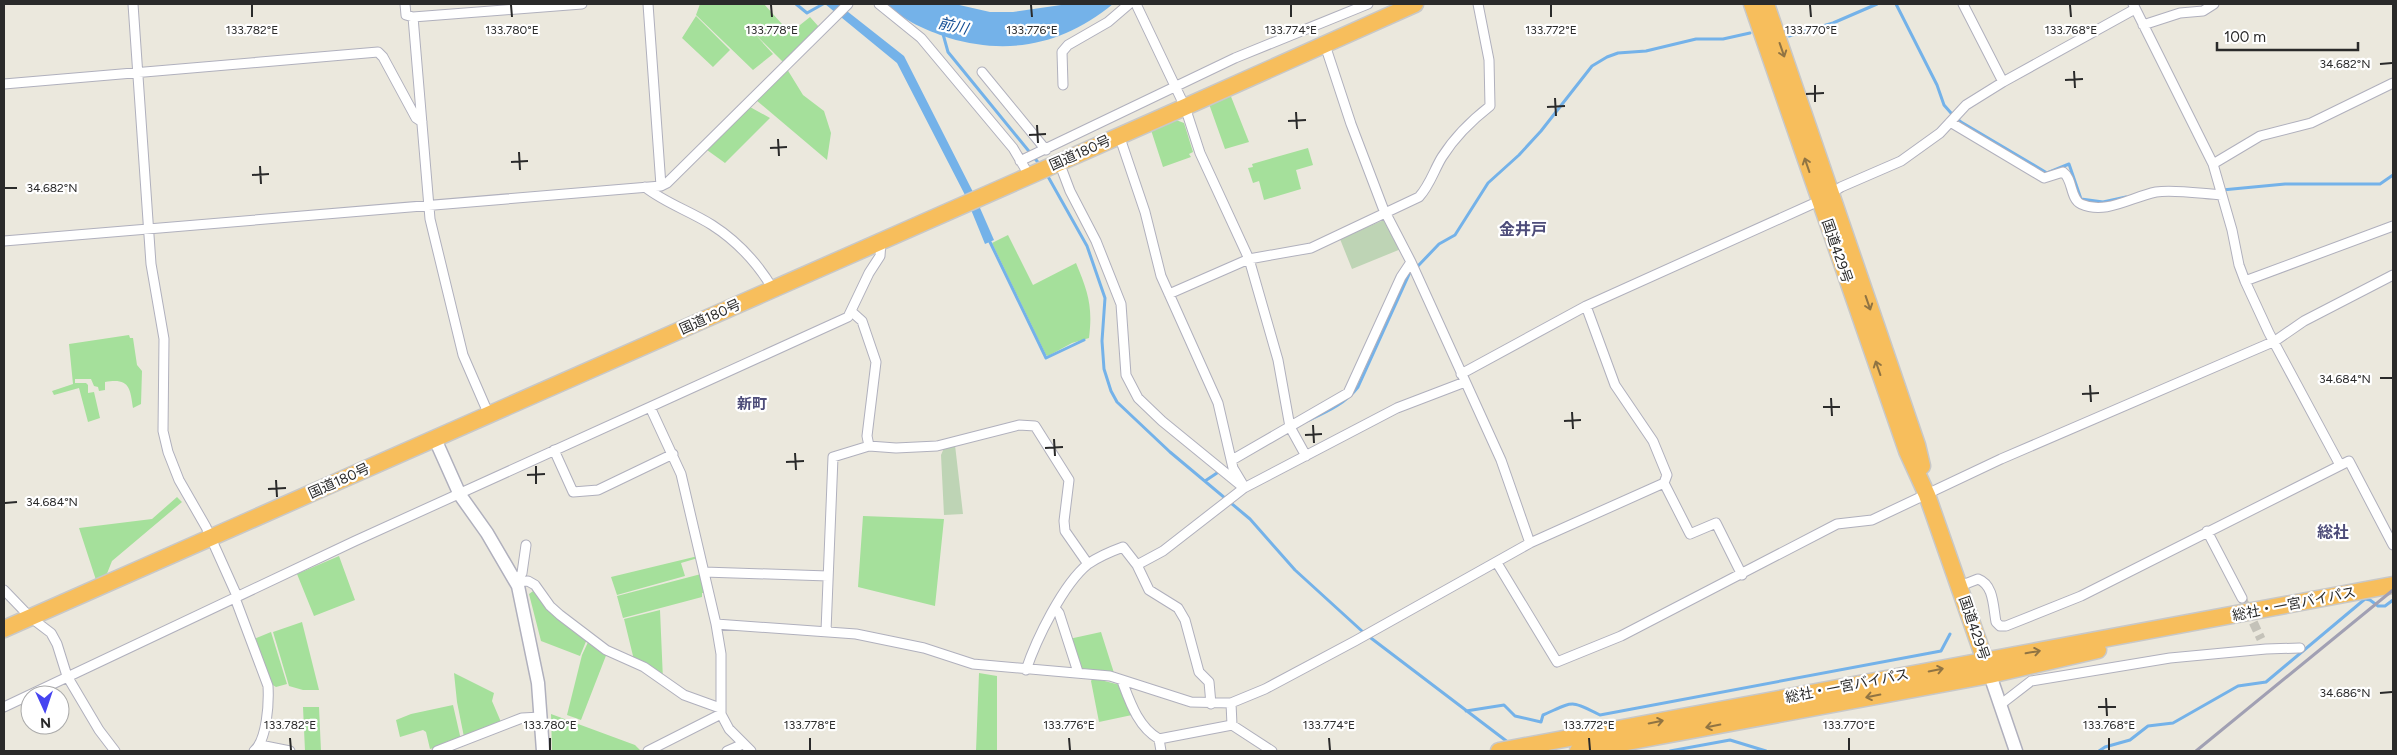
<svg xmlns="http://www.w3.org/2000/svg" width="2397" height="755" font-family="Figtree,'Noto Sans JP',sans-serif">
<rect width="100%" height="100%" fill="#ebe8dd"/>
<path fill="#a5e09b" d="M700,4h64l26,29 20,-16 9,10 -35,36 -31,-31 20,22 -20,16 -57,-55z
M696,16l34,34 -17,17 -31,-29z
M787,69l16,26 21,16 7,22 -4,27 -71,-60z
M1230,94l19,48 -24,7 -16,-45z
M750,107l20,11 -45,45 -18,-13z
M1176,120l8,3 9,29 -4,2 2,3 -28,10 -12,-37z
M1308,148l5,17 -17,5 5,19 -37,11 -5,-19 -6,2 -5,-15 5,-1 -1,-3z
M1008,235l25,50 43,-22c12,29 17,43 13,75l-17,5 -24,13 -2,-1 -54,-112z
M129,335l1,3h3l4,27 5,6 -1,33 -8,4c-3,-21 -4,-30 -28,-26v8l-6,1 -1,-4 -4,-1 -3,-7h-16v4h11l2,2v8l6,-1 6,26 -12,4 -9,-34 -25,7 -2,-4 21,-7 -4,-40z
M177,497l5,5 -70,59 -6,15 -10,4 -17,-52 73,-9z
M863,516l81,3 -9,87 -77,-19z
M339,556l16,44 -41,16 -17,-42z
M698,556v2l-17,5 4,13 -68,19 -6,-18z
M701,574l4,19h-3v4l-79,21 -6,-22z
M536,589l51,50 -7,17 -39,-15 -12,-47z
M660,610l3,70 -29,-20 -10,-41z
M302,622l17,68h-16l-14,-4 -16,-54z
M271,632l16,52 -11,3 -5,-3 -17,-45z
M1101,632l13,41 -35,-4 -10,-30z
M589,640l18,13 -26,67 -14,-5 15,-60z
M454,673l40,20 -2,8 9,21 -37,15 -7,-35z
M979,673l18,3v75h-21z
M1093,678l27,7 12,30 -33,7 -8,-41z
M453,705l8,35 -31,9 -4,-17 -3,-2 -23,7 -4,-17 15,-6z
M303,707h16l2,44h-16z
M551,714l84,31 6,6h-89z"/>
<path fill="#bed4b5" d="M1386,219l15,30 -49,20 -12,-30z
M955,445l8,69 -19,1 -3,-60 3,-7z"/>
<path fill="#74b2e9" d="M825,4h13l66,52 69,136 21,48 -9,4 -20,-49 -68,-132z
M886,4h69l35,8h23l55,-8h45c-49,40 -103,52 -164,34 -26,-9 -42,-16 -63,-34z"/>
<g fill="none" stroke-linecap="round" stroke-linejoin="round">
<path stroke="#74b2e9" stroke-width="3" d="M796,4l11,9 16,-9
M1896,4l41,81 7,20 7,8 10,9 86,51 22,-9 12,35 22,3 23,-5
M943,34l5,18 93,114
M1789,36l44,-13 44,-19
M1046,173l41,73 18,52 -3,43 2,28 7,22 6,11 53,50 80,67 45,51 68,62 146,111
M2222,190l63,-6h95l13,-9
M989,240l57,118 38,-18
M1307,421c19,-9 38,-17 51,-34l53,-117 6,-3 22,-23 16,-9 33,-52 31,-28 22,-24 51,-65 15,-9 11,-4 28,-2 50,-12h27l27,-6
M1205,481l12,-8
M1466,711l38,-6 11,11 26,6 2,-7c30,-13 27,-16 57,0l341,-64 9,-17
M1670,751l60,-11 36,11
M2099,751l6,-4 25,-7 18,-14 25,-3 65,-37 28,-4 99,-83 5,1 8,6h7l8,-6"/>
<path stroke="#c4c2b9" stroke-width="9" stroke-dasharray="9 4.5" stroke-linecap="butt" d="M2242,598l19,41"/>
<defs>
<path id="street" d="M133,4l18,260 13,75 -1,92 5,21 11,28 27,47 31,69
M405,4l1,11 7,2
M648,4l13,182
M879,4l42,34 92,110 16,27
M1136,4l49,103 15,46 49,106 29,101 12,67 16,29
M1963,4l40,78
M2133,4l80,160 19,66 7,35 6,16 24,52 71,132
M2143,25l37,-12 23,-2 11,-7
M1325,45l26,79 32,84 28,54 90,198 29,83
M982,72l64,78
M4,84l374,-32 5,5 33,61 6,4
M1063,85l-1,-33 6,-7 40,-23 21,-18
M1950,122l94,56 19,-6c10,7 7,27 18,32 25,11 50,-7 75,-12 18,-3 47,2 66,3
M1119,135l26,77 16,64 57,127 15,65 9,15
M1020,161l215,-103 133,-54
M1059,162l11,29 26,50 25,63 5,71 12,23 24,23 82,67
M2213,164l47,-28 51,-13 82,-40
M645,187c20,16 45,24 67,38 25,16 46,39 61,64
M4,241l657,-55 6,-3 181,-179
M2245,281l148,-55
M1169,294l80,-35 62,-11 108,-51c11,-12 15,-27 23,-40 12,-19 30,-37 48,-51l-1,-46 -11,-56
M1586,306l29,79 38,56 14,34 -3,8 26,51 26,-11 26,52
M852,312l10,9 14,41 -9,74 2,10
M1461,374l125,-68 233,-105 22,-14 60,-26 39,-28 26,-28 37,-23 132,-73
M489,415l-26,-60 -33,-136 -17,-202 169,-13
M554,450l19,42 25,-2 75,-36
M1232,460l116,-67 53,-116 10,-15
M2207,531l35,67
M1497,563l60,99 64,-26 216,-112 35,-4 129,-61 274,-118 29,-20 89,-46
M1137,565l26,-14 81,-63 153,-80 68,-26
M704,572l124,4
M516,582l12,-1 7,4 15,21 10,9 46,35 38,17 40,28 36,13
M516,582l6,-9 4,-28
M1960,586l18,-7c16,6 15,27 18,43l4,4h6l75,-30 268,-135 44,84
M4,590l26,27 21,16 6,11 10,32 32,54 16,21
M235,598l33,88c1,17 -1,54 -14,65
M1055,608l4,5 19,59
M716,624l140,10 68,14 49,16 137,12 81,26 40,1 34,-14 90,-48 175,-98 134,-60
M826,631l7,-174 36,-11 27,2 41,-2 82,-21 16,1 34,54 -5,41 1,10 23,33
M1026,670c10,-30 37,-86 62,-106 10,-7 24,-13 35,-17l14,18 12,25 29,18 7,12 14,52 10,10 2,22
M1122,681c8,21 16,46 37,58l2,12
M1231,703l1,22 40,26
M2000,705l31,-24 139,-23 96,-9 34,-1
M4,707l351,-166 295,-134
M1159,739l73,-14
M260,745l30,6
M437,751l85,-33 19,-1
M648,751l73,-37
M727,751l16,-7
M751,751l-22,-22 -8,-15v-60l-5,-30 -35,-150 -31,-67 198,-90 21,-44 11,-17 1,-14"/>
<path id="secondary" d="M435,439l25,56 27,38 31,53 20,97 5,68
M1990,675l26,76"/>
<path id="highway" d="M1752,4l155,447 20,44 63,180
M1766,4l151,441 5,21
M4,629l1181,-522 230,-103
M1499,751l894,-166
M1578,751l412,-76 108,-25"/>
</defs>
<use href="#street" stroke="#b0b0bd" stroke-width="11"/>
<use href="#secondary" stroke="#b0b0bd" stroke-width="15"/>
<use href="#highway" stroke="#c8c8c8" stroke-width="19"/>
<use href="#street" stroke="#fff" stroke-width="9"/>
<use href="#secondary" stroke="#fff" stroke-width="12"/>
<use href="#highway" stroke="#f7be5c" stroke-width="16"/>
<path stroke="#a1a0b3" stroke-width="3" d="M2196,751l197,-161"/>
</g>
<defs><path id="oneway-shaft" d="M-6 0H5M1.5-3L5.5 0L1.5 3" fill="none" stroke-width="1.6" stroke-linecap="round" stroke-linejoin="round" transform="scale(1.25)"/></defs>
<g stroke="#907443">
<use href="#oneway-shaft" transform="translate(1782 50) rotate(71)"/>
<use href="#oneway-shaft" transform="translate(1807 165) rotate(-109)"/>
<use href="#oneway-shaft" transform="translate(1868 303) rotate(71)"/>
<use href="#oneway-shaft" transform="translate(1878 368) rotate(-109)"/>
<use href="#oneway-shaft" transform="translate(2033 652) rotate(-10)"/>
<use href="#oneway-shaft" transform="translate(1936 670) rotate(-11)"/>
<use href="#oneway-shaft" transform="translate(1873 696) rotate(169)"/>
<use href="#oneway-shaft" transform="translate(1656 722) rotate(-11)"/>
<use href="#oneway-shaft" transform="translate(1713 726) rotate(169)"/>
</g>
<path fill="none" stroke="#2a2a2a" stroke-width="2" d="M252,5v12M511,5l1,12M771,5l1,12M1031,5l1,12M1291,5v12M1551,5v12M1810,5l1,12M2070,5l1,12M2380,64l12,-1M2074,71l1,17M2065,80l18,-1M1815,85v17M1806,94l18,-1M1555,98l1,18M1547,107l18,-1M1296,112l1,17M1288,121l18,-1M1037,125l1,18M1029,135l17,-1M778,139l1,17M770,148l17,-1M519,152l1,18M511,162l17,-1M260,166l1,18M252,175l17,-1M5,188h12M2380,378h12M2090,385l1,17M2082,394l17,-1M1831,398l1,18M1823,407h17M1572,412l1,17M1564,421l17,-1M1313,425l1,18M1305,435l17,-1M1054,439l1,17M1045,448l18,-1M795,453l1,17M786,462l18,-1M536,466v18M527,475l18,-1M276,480l1,17M268,489l18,-1M5,503l12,-1M2380,693l12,-1M2106,698l1,18M2098,707h18M290,738l1,12M550,738v12M810,738v12M1069,738l1,12M1329,738l1,12M1589,738l1,12M1849,738v12M2109,738v12"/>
<g text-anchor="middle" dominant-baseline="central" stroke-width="4.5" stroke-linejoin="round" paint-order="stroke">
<g font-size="14" fill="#2a2a2a" stroke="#fff">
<text transform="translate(1080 153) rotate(-24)">国道180号</text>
<text transform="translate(1837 251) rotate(71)">国道429号</text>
<text transform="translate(710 317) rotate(-24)">国道180号</text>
<text transform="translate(339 481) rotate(-24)">国道180号</text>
<text transform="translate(2294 604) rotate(-11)">総社・一宮バイパス</text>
<text transform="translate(1974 628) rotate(71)">国道429号</text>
<text transform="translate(1847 686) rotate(-11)">総社・一宮バイパス</text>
</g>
<g font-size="15" font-style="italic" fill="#134e95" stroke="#fff">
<text transform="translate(953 26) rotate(13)">前川</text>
</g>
<g font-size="15" font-weight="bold" fill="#4d4c79" stroke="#fff">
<text x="752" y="404">新町</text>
</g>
<g font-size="16" font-weight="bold" fill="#4d4c79" stroke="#fff">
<text x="1523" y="229">金井戸</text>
<text x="2333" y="532">総社</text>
</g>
</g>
<g font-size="12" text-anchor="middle" fill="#2a2a2a" stroke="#fff" stroke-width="4.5" stroke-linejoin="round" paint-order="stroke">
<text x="252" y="34">133.782°E</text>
<text x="512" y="34">133.780°E</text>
<text x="772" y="34">133.778°E</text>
<text x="1032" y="34">133.776°E</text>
<text x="1291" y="34">133.774°E</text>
<text x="1551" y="34">133.772°E</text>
<text x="1811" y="34">133.770°E</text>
<text x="2071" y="34">133.768°E</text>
<text x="2345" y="68">34.682°N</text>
<text x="52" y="192">34.682°N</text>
<text x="2345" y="383">34.684°N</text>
<text x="52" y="506">34.684°N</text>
<text x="2345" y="697">34.686°N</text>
<text x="290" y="729">133.782°E</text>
<text x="550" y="729">133.780°E</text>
<text x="810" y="729">133.778°E</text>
<text x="1069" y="729">133.776°E</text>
<text x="1329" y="729">133.774°E</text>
<text x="1589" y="729">133.772°E</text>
<text x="1849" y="729">133.770°E</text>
<text x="2109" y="729">133.768°E</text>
</g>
<rect width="2397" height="755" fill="none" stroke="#2a2a2a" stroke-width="10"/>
<g transform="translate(45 710) rotate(177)"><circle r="24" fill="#ffffff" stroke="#aaaaaa"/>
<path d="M0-4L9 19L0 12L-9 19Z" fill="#4644f1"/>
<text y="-8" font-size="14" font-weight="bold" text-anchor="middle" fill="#2a2a2a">N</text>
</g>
<path d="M2217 42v8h141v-8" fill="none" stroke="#2a2a2a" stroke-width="2.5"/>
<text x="2224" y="42" font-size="15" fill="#2a2a2a" stroke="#ffffff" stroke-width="4" paint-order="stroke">100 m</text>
</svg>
